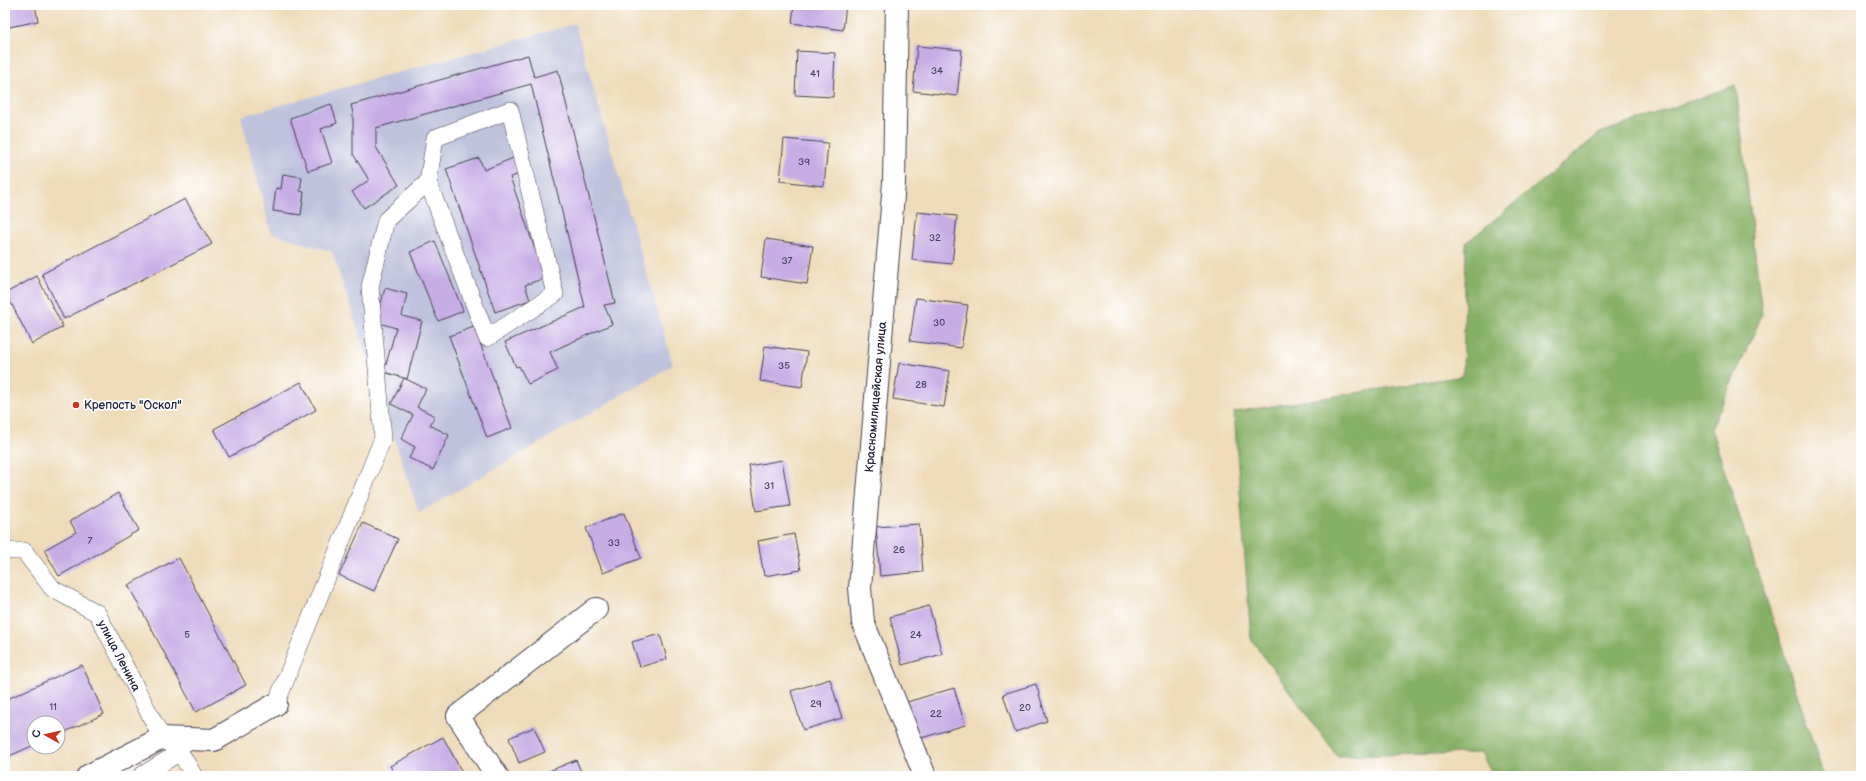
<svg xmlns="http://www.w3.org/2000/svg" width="1866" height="781" font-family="'Balsamiq Sans',sans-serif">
<rect width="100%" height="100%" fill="#fff"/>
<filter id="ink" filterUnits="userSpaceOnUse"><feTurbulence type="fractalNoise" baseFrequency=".025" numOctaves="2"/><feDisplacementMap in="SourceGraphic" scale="8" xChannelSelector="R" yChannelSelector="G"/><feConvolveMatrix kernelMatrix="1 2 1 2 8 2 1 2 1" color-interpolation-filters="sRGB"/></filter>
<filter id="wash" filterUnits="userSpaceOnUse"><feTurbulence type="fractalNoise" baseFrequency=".012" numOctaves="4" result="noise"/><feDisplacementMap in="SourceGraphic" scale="16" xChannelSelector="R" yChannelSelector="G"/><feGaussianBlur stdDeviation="0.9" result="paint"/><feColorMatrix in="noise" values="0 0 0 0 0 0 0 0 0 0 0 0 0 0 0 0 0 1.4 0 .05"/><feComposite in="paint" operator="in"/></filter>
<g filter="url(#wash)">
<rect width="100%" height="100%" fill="#efdbba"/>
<path fill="#bfc2dd" d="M575,24l98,341 -254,148 -87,-261 -61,-19 -30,-117z"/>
<path fill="#86b066" stroke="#546950" d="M1736,85l26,230 -51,114 112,345 16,2h-346l-12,-23 -144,3 -86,-117 -17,-227 229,-36 3,-133 134,-110z"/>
<g id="blocks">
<path fill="#c8ade5" d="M5,5h30l3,16 -33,7z
M794,5h52l-3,25 -51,-7z
M917,46l45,4 -5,46 -44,-5z
M797,51l38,2 -2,44 -38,-2z
M528,55l6,22 24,-7 57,233 -11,2 8,19 -62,28 8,18 -30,14 -9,-18 -3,1 -11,-25 80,-35 -54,-223 -155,44v19l23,38 -35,23 -12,-16 17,-12 -16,-26v-41l-2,-8z
M331,104l6,19 -16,6 11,34 -24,8 -18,-53z
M784,139l44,4 -4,43 -44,-5z
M518,156l6,17 -14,4 35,101 -20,7 5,15 -35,12 -49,-143 33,-11 5,12z
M283,174l19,3 -2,14 4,1 -3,23 -28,-4 3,-23 5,1z
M185,199l27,45 -148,75 -22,-45z
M917,212l40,4 -5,48 -40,-4z
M766,239l47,7 -6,38 -46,-7z
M435,241l28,70 -25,10 -28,-69z
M37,276l26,51 -31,17 -26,-51z
M385,288l22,6 -5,22 20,5 -15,58 -23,-7 12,-44 -20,-6z
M916,298l52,7 -7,43 -51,-7z
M474,327l38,101 -25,10 -38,-102z
M765,346l42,6 -5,35 -42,-6z
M899,363l51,8 -6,36 -51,-8z
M404,378l22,11 -9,18 18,9 -5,9 19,10 -16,35 -24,-12 6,-11 -14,-8 12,-24 -22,-11z
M301,382l15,28 -87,47 -15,-28z
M782,460l8,46 -34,5 -7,-45z
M118,493l21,37 -80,46 -15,-26 32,-18 -6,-11z
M624,513l17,45 -38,15 -17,-45z
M363,523l35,16 -24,52 -35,-16z
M919,524l4,48 -43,4 -4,-49z
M794,534l7,36 -37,6 -6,-35z
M179,558l67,127 -50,27 -68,-127z
M929,606l13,48 -40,11 -12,-48z
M660,634l7,25 -27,8 -8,-25z
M82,665l22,49 -46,21v-12h-24v22l-29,13v-58z
M830,679l12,39 -39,12 -12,-39z
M1036,684l11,37 -32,11 -12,-38z
M954,688l11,37 -47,14 -11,-37z
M534,727l11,25 -26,11 -10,-25z
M443,737l21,39h-68l-6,-10z
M576,760l7,16h-46z"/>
</g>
</g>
<g filter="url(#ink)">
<use href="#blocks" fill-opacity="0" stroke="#413e4e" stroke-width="1"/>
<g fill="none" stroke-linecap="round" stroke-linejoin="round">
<defs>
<g id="lane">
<path d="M510,110l45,184 -68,44 -59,-156 7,-44z"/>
<path id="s1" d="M5,551h19l29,38 44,24 65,125 18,14 14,24"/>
<path d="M276,704l107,-266 -13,-151 16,-67 42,-38"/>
<path d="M141,776l39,-24"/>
</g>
<path id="street" d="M897,5l-3,178 -34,405 3,34 62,154
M88,776l74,-38 52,2 62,-36
M497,776l-39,-60 138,-107"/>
</defs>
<use href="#lane" stroke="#413e4e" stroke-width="18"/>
<use href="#street" stroke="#413e4e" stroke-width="24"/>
<use href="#lane" stroke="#fff" stroke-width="17"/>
<use href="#street" stroke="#fff" stroke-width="22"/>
</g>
</g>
<circle fill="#c8321e" stroke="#fff" stroke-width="1.5" cx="76" cy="405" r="4"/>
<g text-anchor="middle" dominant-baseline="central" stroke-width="3.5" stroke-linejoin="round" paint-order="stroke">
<g font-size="10" fill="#4c4566">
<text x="937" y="71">34</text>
<text x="815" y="74">41</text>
<text x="804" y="162">39</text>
<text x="935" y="238">32</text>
<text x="787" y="261">37</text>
<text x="939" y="323">30</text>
<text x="784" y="366">35</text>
<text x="921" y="385">28</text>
<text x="769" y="486">31</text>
<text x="90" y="541">7</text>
<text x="614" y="543">33</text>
<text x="899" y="550">26</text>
<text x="187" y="635">5</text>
<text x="916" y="635">24</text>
<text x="816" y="704">29</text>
<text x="53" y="707">11</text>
<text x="1025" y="708">20</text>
<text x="936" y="714">22</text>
</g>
<g font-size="12" fill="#22223b" stroke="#fff">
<text transform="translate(876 397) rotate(-85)">Красномилицейская улица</text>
<text stroke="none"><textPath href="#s1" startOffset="165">улица Ленина</textPath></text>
</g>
<g font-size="12" fill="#22223b" stroke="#fff" text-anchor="start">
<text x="84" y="405">Крепость "Оскол"</text>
</g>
</g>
<rect width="1866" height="781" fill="none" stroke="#fff" stroke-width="20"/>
<g transform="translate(46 735) rotate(278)"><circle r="19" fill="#ffffff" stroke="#a7a7b1"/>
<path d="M0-3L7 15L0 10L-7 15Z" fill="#c8321e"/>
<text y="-6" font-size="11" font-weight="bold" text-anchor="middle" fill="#22223b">С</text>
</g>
</svg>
